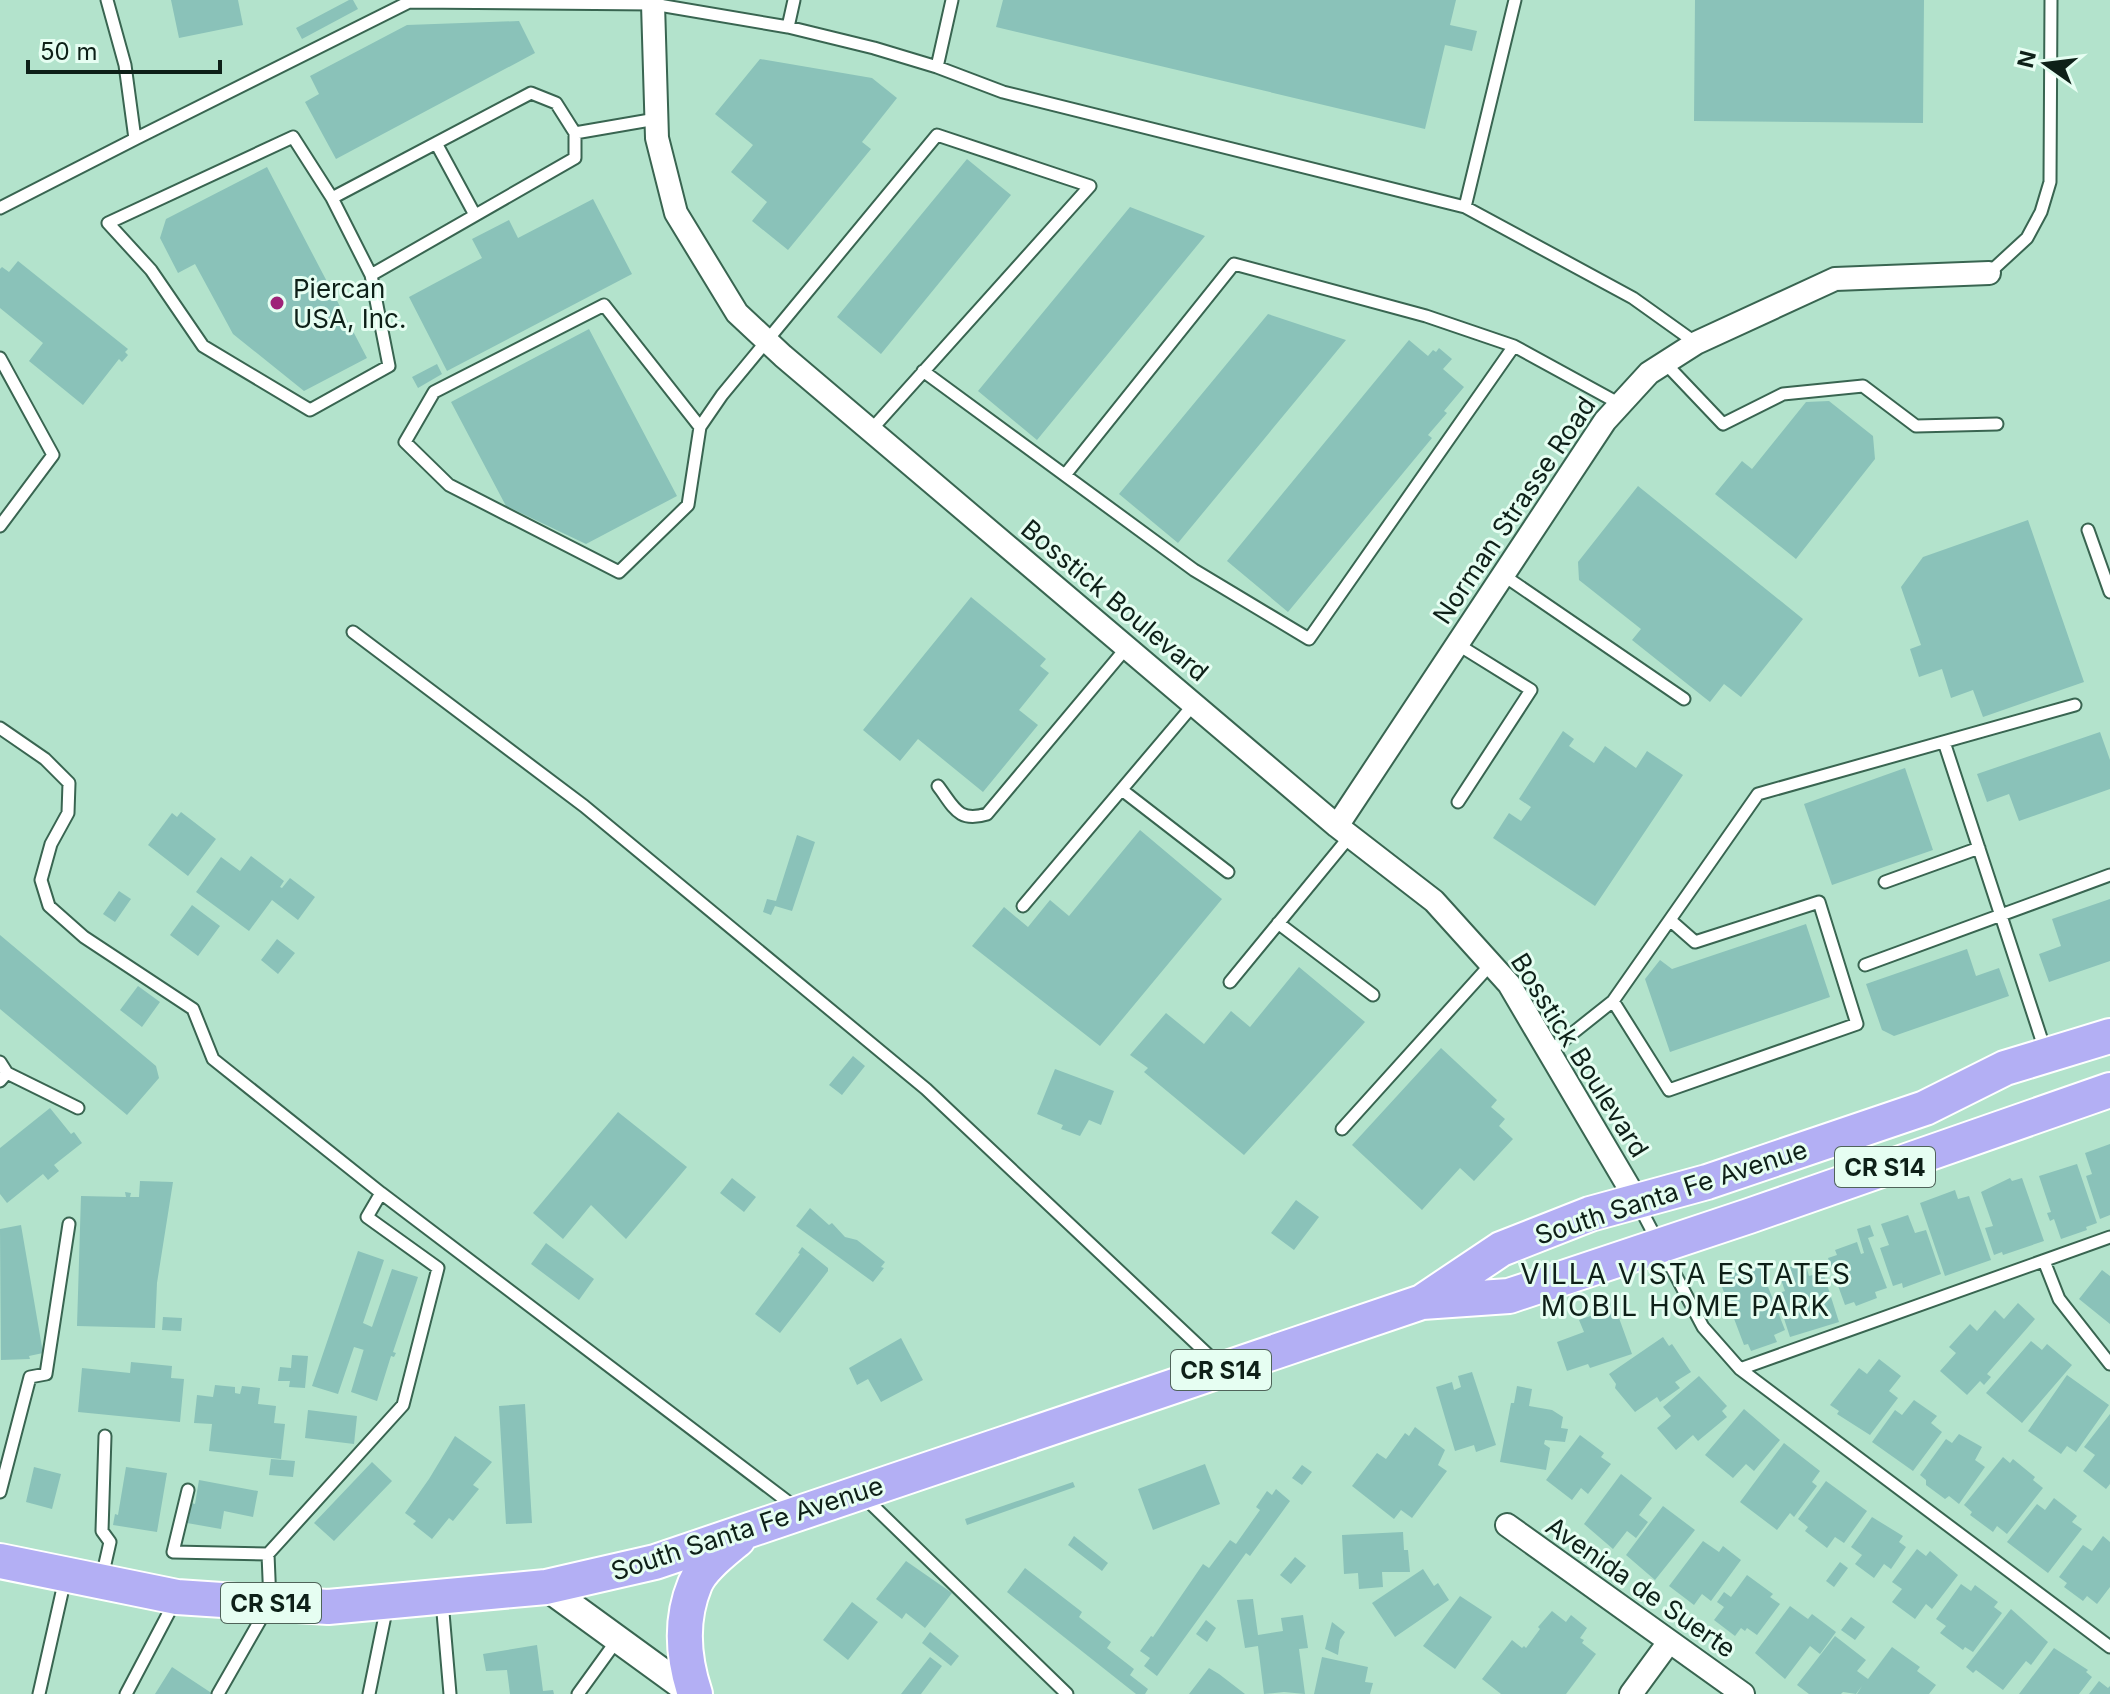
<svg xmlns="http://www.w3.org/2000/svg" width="2110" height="1694" font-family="Inter,sans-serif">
<rect width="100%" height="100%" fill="#b3e3cc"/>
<path fill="#8ac2b9" d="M171,0h67l5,25 -64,13z
M349,0h4l5,9 -56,30 -6,-11z
M1003,0h453l-6,25 27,6 -5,20 -27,-6 -20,84 -429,-102z
M1695,0h229l-1,123 -229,-2z
M519,21l16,32 -199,106 -31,-57 14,-8 -9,-18 97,-51z
M760,59l112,19 25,20 -35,44 9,7 -83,101 -36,-29 15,-19 -36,-30 22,-27 -38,-31z
M967,159l44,36 -130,159 -44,-37z
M267,167l100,191 -63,33 -71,-57 -38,-70 -17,9 -18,-35 6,-19z
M593,199l39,75 -185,97 -38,-74 73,-39 -10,-19 37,-19 9,18z
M1130,207l75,29 -168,204 -59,-49z
M18,261l110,88 -3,3 3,3 -6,7 -3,-3 -36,46 -54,-44 14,-18 -43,-35v-39l2,-2 7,5z
M1268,314l78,26 -168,203 -59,-49z
M589,329l88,167 -91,48 -80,-38 -55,-104z
M1409,340l19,16 5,-6 3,2 3,-4 13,11 -9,10 21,18 -20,24 3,2 -19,22 4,3 -144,174 -61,-51z
M437,364l5,10 -24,14 -6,-11z
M1829,401l44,35 2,23 -79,100 -81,-65 27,-33 10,8 54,-67z
M1638,486l165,133 -62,78 -17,-13 -14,18 -78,-62 9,-11 -62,-49 -1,-18z
M2028,520l56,162 -101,35 -10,-27 -22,8 -9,-29 -23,8 -9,-28 11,-4 -20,-58 22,-30z
M971,597l75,62 -6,7 9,7 -30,37 19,15 -55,67 -65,-53 -18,22 -37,-31z
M1563,731l11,8 -5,7 25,17 11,-17 31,22 11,-17 36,24 -88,131 -102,-68 16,-25 12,8 10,-14 -12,-8z
M2100,732l10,28v29l-91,32 -10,-27 -22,8 -10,-28z
M1905,768l28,82 -101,35 -28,-81z
M181,812l35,27 -28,37 -40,-31 24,-32 5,4z
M1140,830l82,69 -122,147 -128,-100 32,-39 24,20 22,-27 19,16z
M797,835l18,7 -23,69 -17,-5 -4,9 -8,-3 4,-13 9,2z
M251,856l33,25 -4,6 2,1 8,-10 25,19 -17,23 -26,-20 -23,31 -53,-39 25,-35 19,14z
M119,891l12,8 -16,23 -12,-8z
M2110,899v62l-61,21 -10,-28 22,-8 -9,-27z
M192,905l28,21 -22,30 -28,-21z
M1806,924l24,73 -160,55 -25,-73 15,-19 12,9z
M0,935l156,131 3,12 -32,37 -127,-106z
M277,939l18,14 -17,21 -17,-14z
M1967,949l9,27 23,-8 10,28 -115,40 -12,-6 -16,-46z
M1299,967l66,55 -121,133 -100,-83 4,-4 -18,-13 36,-42 38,31 27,-33 19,16z
M138,986l22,16 -18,25 -22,-17z
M1441,1048l56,52 -6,7 14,12 -6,7 14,13 -39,42 -14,-13 -38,42 -70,-65z
M853,1056l12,10 -23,29 -13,-10z
M1055,1069l59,22 -13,34 -12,-5 -9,16 -19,-7 2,-4 -26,-11z
M50,1108l21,26 3,-2 8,11 -28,22 5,6 -11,9 -5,-6 -36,29 -7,-9v-46z
M618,1112l69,55 -61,72 -35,-34 -28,34 -30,-26z
M2110,1144v71l-10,4 -14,-43 6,-2 -7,-21z
M2077,1164l20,59 -11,4 1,3 -26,9 -7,-20 -4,2 -3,-8 4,-1 -12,-36z
M732,1178l24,19 -12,15 -24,-19z
M2010,1178l2,3 10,-3 22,63 -41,14 -1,-3 -8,3 -9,-27 8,-2 -12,-34z
M140,1181l33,1 -16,101 -2,45 -78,-2 4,-130 45,1 -1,-5 6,1 -1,4h9z
M1955,1190l3,9 11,-3 22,64 -46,16 -25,-73z
M1296,1200l23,17 -25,33 -23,-17z
M810,1208l19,17 3,-2 13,14 12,3 28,22 -4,5 3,1 -11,14 -77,-56z
M1908,1215l7,18 11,-3 15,44 -38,14 -1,-5 -9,3 -13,-38 9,-3 -8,-21z
M21,1225l22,128 -14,3 1,3 -29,1 -1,-131z
M1870,1225l4,11 -6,2 19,50 -12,4 2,6 -21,8 -2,-4 -9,3 -17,-47 9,-3 -2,-5 22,-8 4,12 3,-1 -7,-24z
M546,1243l48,36 -15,21 -48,-36z
M802,1247l26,21v3l-48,62 -25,-19 45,-60 -2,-1z
M358,1251l26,9 -21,63 9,4 20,-58 26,8 -25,75 3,1 -2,4 -3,-1 -14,45 -26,-9 15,-50 -2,8 -10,-3 -16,47 -26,-8z
M1805,1262l4,14 14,-4 16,50 -49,15 -14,-43 9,-3 -7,-20z
M1759,1264l26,66 -11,5 3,7 -26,9 -3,-7 -4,1 -25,-66z
M2102,1270l8,6v48l-31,-25z
M2018,1303l17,16 -48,55 4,3 -7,8 -4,-4 -13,14 -27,-24 16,-18 -7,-6 21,-23 7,7 18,-21 9,9z
M1613,1308l3,11 3,-1 13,36 -42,14 -2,-4 -21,7 -10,-29 27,-10 -5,-12z
M163,1317l19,1 -1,13 -19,-1z
M1663,1337l6,9 3,-2 19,28 -16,10 5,6 -20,14 -3,-5 -22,15 -20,-24 1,-4 -7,-10z
M901,1338l22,42 -42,22 -13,-23 -11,6 -8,-17z
M2031,1341l11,9 5,-6 25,21 -50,58 -36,-30z
M292,1355l16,1 -3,32 -16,-1 1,-6h-12l2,-14 11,1z
M1879,1359l22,17 -12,15 9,7 -28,37 -33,-21 2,-3 -9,-6 29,-37 8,6z
M131,1362l41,4 -1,12 13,1 -4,43 -102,-10 4,-44 48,5z
M1472,1372l24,73 -20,7 -2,-7 -19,6 -19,-64 16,-5 2,8 7,-3 -3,-11z
M2067,1375l42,30 -33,47 -9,-6 -6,8 -33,-23z
M1699,1376l28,30 -5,5 5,6 -29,24 -5,-6 -17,15 -19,-22 14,-12 -8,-9z
M215,1385l20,2v6l5,1 2,-8 18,2 -2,16 18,2 -2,17 11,1 -4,35 -72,-8 3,-27 -18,-1 3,-28 16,2z
M1517,1386l15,3 -3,17 23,4 11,7 -2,11 7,1 -3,13 -20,-2 -1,4 6,4 -4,22 -46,-8 11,-59h3z
M1914,1400l23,16 -6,7 11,9 -29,39 -41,-29 23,-32 7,5z
M525,1404l7,119 -26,1 -7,-118z
M1744,1409l36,31 -26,31 -8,-7 -13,14 -28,-23z
M308,1410l49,6 -3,28 -49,-6z
M2110,1414v70l-4,5 -23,-18 12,-16 -11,-8z
M1415,1427l30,23 -7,15 9,6 -35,47 -11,-8 -7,9 -42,-33 25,-33 9,6 19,-26 4,3z
M1959,1434l23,13 -7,13 10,7 -26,37 -10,-8 -4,3 -19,-14v-5l-6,-5 26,-36 6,4z
M1580,1435l24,18 -3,4 10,7 -23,30 -7,-6 -9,12 -26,-20z
M455,1436l37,26 -19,23 6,4 -26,32 -4,-3 -17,21 -19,-15 3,-3 -11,-8 24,-34z
M1784,1443l36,28 -8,11 5,4 -23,31 -4,-4 -13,17 -37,-28z
M2003,1457l7,6 3,-4 22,18 -2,3 10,8 -36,46 -10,-8 -4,6 -23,-17 2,-3 -8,-7z
M271,1459l24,2 -2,16 -24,-2z
M372,1462l20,19 -58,60 -20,-18z
M1205,1464l15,40 -67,26 -15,-41z
M1302,1465l10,7 -10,13 -10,-7z
M34,1467l27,7 -9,35 -26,-7z
M126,1467l41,6 -10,59 -44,-7 2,-11 3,1z
M1621,1474l31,24 -13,17 9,7 -12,16 -9,-7 -14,18 -29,-25z
M199,1480l59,11 -5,26 -29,-6 -3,18 -34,-6 4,-20 4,1z
M1826,1481l41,30 -23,32 -9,-6 -8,11 -22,-17 3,-4 -10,-8z
M1073,1482l2,5 -108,38 -2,-6z
M1276,1489l14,12 -40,55 -4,-3 -89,123 -13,-10 6,-8 -10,-7 11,-15 2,1 50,-73 6,4 21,-28 6,4 24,-34 -4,-3 11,-16 5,4z
M2054,1498l23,18 -5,6 10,7 -34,44 -41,-31 30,-38 8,6z
M1663,1506l32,24 -40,50 -29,-25z
M1872,1517l31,19 -4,6 7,5 -15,22 -7,-5 -10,14 -19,-14 7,-9 -11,-8z
M1403,1532l1,18h4l2,22h-28l1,15 -24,2 -1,-16 -14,1 -2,-39z
M1074,1536l34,27 -6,8 -34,-26z
M2103,1536l7,6v45l-13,17 -10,-8 -4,5 -19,-14 3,-4 -8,-6 24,-32 9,6z
M1703,1541l16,11 4,-6 18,14 -30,41 -9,-7 -8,11 -25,-19z
M1917,1549l9,7 4,-5 28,24 -26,34 -6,-5 -11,15 -23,-17 10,-13 -10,-7z
M1295,1557l11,9 -15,18 -11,-9z
M906,1561l46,32 -27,35 -19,-15 -4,6 -26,-20z
M1840,1562l8,6 -14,19 -8,-6z
M1025,1568l57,44 -3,5 32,25 -4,6 27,21 -4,6 18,14 -3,5h-9l-129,-102z
M1423,1569l11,17 4,-3 11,17 -54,37 -23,-34z
M1747,1575l26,19 -3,3 10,7 -23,31 -10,-7 -2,3 -4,-3 -6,8 -21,-16 10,-13 -7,-5 7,-10 7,5z
M1961,1584l10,7 4,-6 23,17 -4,5 8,6 -29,39 -8,-5 -2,3 -23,-17 6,-7 -10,-7z
M1460,1596l32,21 -37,52 -32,-23z
M1253,1599l5,36 25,-4 -2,-13 22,-3 5,33 -9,1 6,45 -21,-2 -20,2 -6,-48 -13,2 -8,-48z
M852,1602l26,20 -30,38 -25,-20z
M1790,1606l18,13 4,-5 24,18 -16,22 -10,-8 -25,33 -30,-26z
M2011,1609l37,33 -17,23 -5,-4 -23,29 -27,-20 -3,3 -7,-6z
M1552,1611l14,11 5,-7 16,13 -7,10 4,2 -2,3 14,11 -30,40h-65l-19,-15 30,-39 10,8 2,-2 2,2 14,-19 -2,-2z
M1851,1617l14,10 -10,13 -14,-10z
M1206,1620l10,8 -9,14 -11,-8z
M1332,1622l13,10 -5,8 -2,15 -13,-6z
M930,1632l29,24 -8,10 -29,-23z
M1835,1636l31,24 -9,11 11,8 24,-32 28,20 -3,4 19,14 -7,9h-72l5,-8 -6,8 -13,-2 -2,2h-32l-12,-9z
M537,1645l6,46 10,-1 1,4h-44l-3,-24 -21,1 -3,-17z
M2054,1648l34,22 -2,2 6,5 -13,17h-60z
M930,1657l12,9 -21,28h-20z
M1322,1657l46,10 -3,15 8,1 -3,11h-56z
M172,1667l41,27h-58z
M1209,1668l10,6 26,20h-56z
M2099,1681l9,7 2,-2v8h-21z"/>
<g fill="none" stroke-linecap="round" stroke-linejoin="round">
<defs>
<path id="service" d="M107,0l18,65 10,74 274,-137 244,2 135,23 86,21 63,19 66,25 462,115 168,91 63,45
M788,27l6,-27
M937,67l15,-67
M575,133v25l-204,117 -39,-77 199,-105 25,10 19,30 81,-14
M436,143l39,72
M332,198l-39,-61 -185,86 43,47 52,76 107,64 79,-44 -18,-91
M1465,207l50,-207
M0,208l135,-69
M1989,273l38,-35 14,-26 9,-30 1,-182
M0,358l53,97 -53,71
M1665,363l58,61 60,-30 80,-8 53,40 81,-2
M923,371l271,199 115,69 205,-293 106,58
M700,427l-12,78 -69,67 -170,-87 -44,-43 29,-50 170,-87 96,122 22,-32 215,-260 153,51 -219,244
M1065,475l169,-211 192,52 88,30
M2088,530l22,62
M1503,575l181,124
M353,632l231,174 342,283 293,276
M1457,644l74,46 -73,112
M0,728l45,31 24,24 -1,30 -17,31 -10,36 8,26 35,31 109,72 20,50 168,134
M1944,742l102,311
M938,786c16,21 20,37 49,28l140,-167
M1122,790l106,82
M1885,882l94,-34
M1023,906l171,-202
M1278,923l95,72
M1865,965l245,-90
M1230,982l120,-146
M1613,1001l56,89 188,-66 -38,-122 -124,40 -25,-22
M1549,1052l64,-51 145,-207 317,-89
M0,1062l7,11 -7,8
M7,1073l71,35
M1342,1129l149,-165
M1639,1206l64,121 37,42 370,278
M2044,1261l15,38 51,65
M1740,1369l370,-132
M188,1490l-15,62 95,2 2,49 -52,91
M0,1492l30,-115 16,-3 23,-150
M863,1496l204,198
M268,1554l135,-149 35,-137 -71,-51 14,-24 415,315
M102,1577l8,-35 -8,-11 3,-95
M442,1601l8,93
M39,1694l26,-115
M126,1694l49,-93
M369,1694l18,-88
M578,1694l39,-54"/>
<path id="minor" d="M653,4l4,134 19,75 61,100 46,43 554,470 97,75 75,83 128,217
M1337,826l268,-405 44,-48 47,-30 139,-64 154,-6
M1507,1525l236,169
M1631,1694l38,-52"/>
<path id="tertiary" d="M546,1587l147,107"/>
<path id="primary" d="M1422,1302l79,-53 89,-35 117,-32 218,-74 80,-40 105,-32
M0,1561l177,36 151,10 218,-20 109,-25 767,-260 87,-6 240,-80 361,-126
M695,1694c-12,-36 -15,-74 0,-110 7,-17 29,-33 43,-45"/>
</defs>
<use href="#service" stroke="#396551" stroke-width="15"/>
<use href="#minor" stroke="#396551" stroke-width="26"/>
<use href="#tertiary" stroke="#396551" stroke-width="30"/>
<use href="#primary" stroke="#fff" stroke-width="38"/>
<use href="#service" stroke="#fff" stroke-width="11"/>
<use href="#minor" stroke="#fff" stroke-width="22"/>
<use href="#tertiary" stroke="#fff" stroke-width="26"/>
<use href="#primary" stroke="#b3aff4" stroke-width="34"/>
</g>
<circle fill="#9e2278" stroke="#e6fef2" stroke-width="3" cx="277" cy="303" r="8"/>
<g text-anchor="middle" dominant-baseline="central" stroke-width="6" stroke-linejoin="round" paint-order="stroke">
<g fill="#e6fef2" stroke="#4f6359" stroke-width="2">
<rect x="1835" y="1147" width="100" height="40" rx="6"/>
<rect x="1171" y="1350" width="100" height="40" rx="6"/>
<rect x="221" y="1583" width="100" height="40" rx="6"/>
</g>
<g font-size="24" font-weight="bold" fill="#0e2018">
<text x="1885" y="1167">CR S14</text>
<text x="1221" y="1370">CR S14</text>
<text x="271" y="1603">CR S14</text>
</g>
<g font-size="26" fill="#0e2018" stroke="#e6fef2" text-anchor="start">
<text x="293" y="288">Piercan<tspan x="293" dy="30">USA, Inc.</tspan></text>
</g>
<g font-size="26" fill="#0e2018" stroke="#e6fef2">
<text transform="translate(1514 510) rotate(-56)">Norman Strasse Road</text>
<text transform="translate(1115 600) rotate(40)">Bosstick Boulevard</text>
<text transform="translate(1580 1055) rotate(58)">Bosstick Boulevard</text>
<text transform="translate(1671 1192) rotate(-18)">South Santa Fe Avenue</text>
<text transform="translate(747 1528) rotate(-18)">South Santa Fe Avenue</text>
<text transform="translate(1641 1587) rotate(35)">Avenida de Suerte</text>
</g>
<g font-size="28" letter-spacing="2" fill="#0e2018" stroke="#e6fef2">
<text x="1686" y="1274">VILLA VISTA ESTATES<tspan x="1686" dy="32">MOBIL HOME PARK</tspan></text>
</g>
</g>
<g transform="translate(2046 64) rotate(284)" stroke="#e6fef2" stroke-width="6" paint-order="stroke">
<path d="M0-6L14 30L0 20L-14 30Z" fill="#0e2018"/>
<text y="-12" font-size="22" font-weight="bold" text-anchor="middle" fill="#0e2018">N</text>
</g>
<path d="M28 60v12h192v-12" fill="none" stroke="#0e2018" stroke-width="4"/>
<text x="40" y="60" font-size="24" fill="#0e2018" stroke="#e6fef2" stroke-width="6" paint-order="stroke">50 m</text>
</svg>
